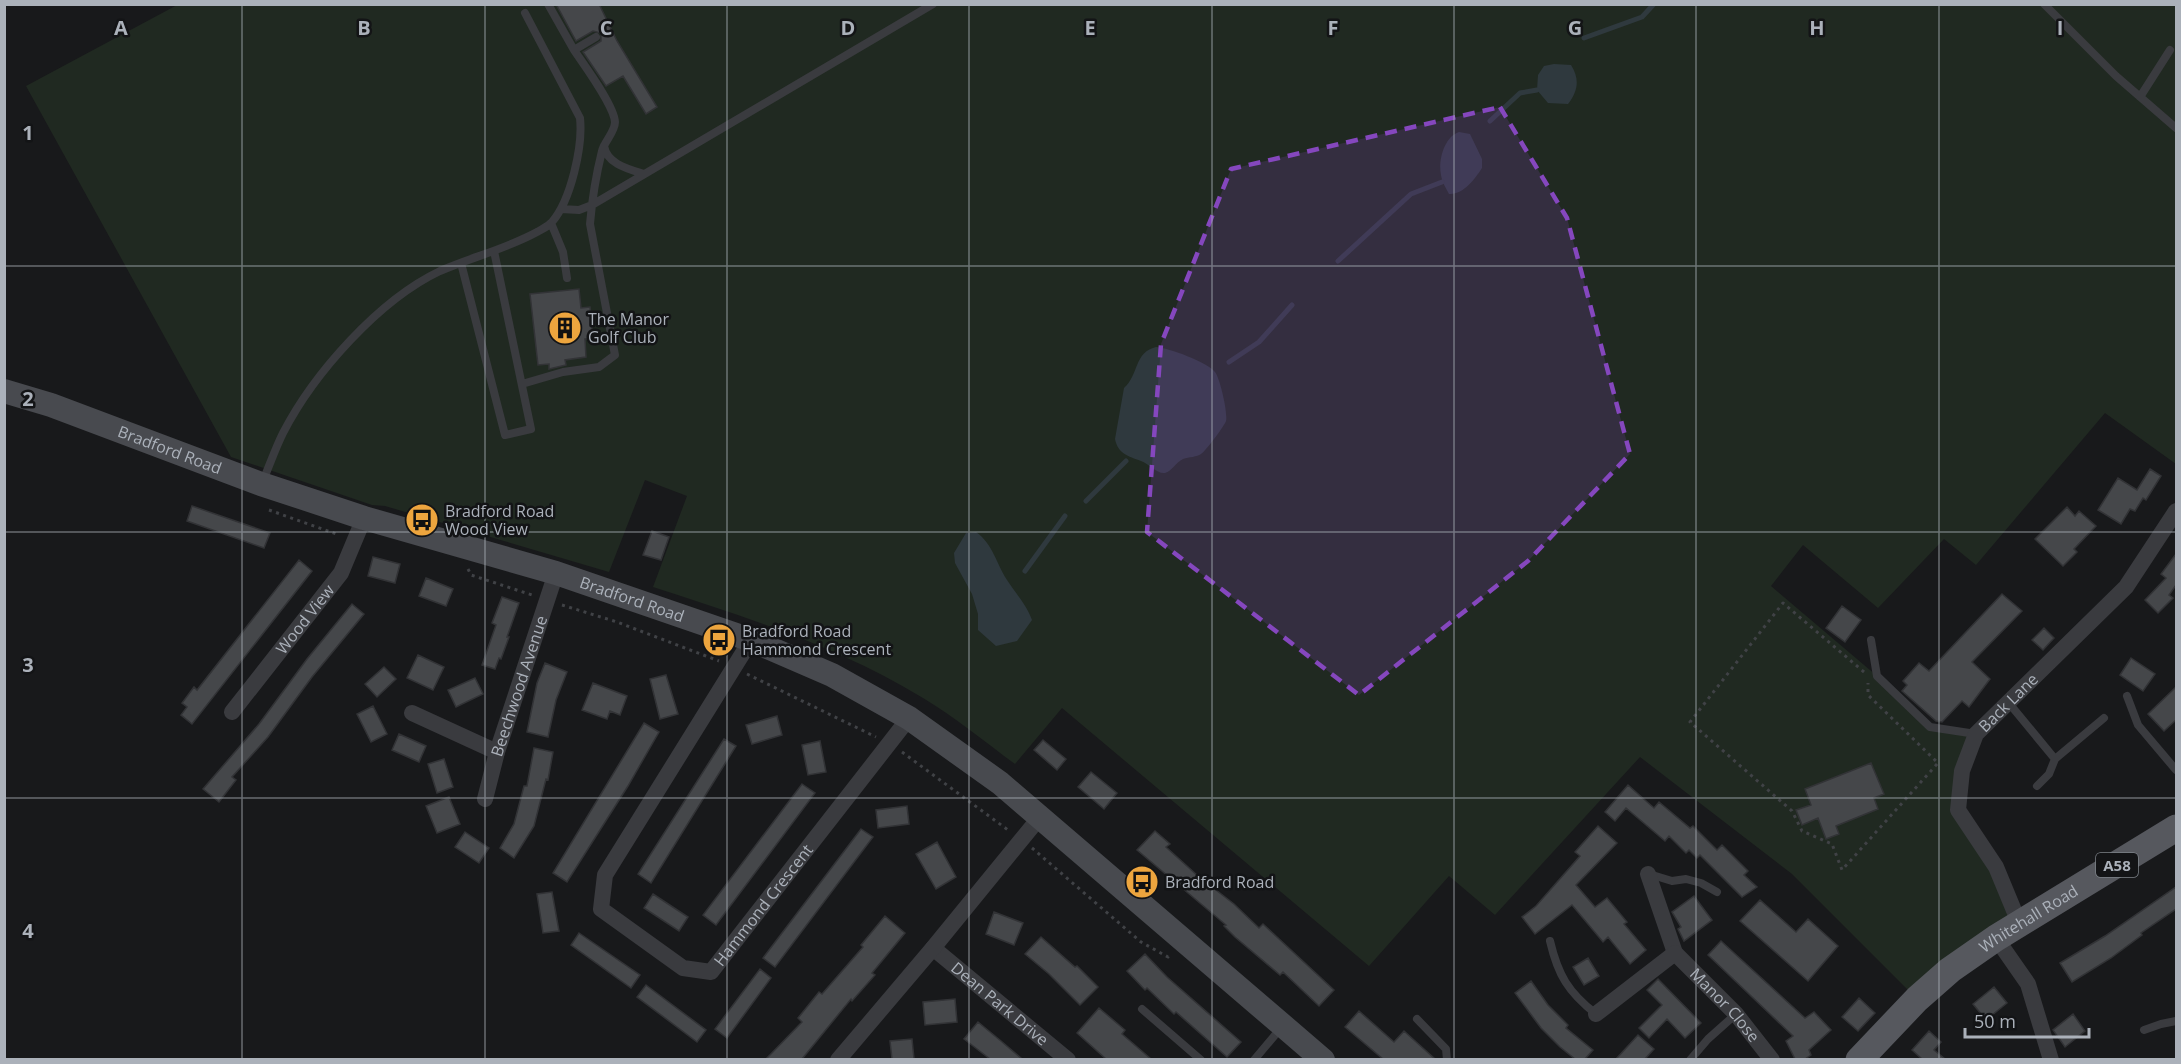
<svg xmlns="http://www.w3.org/2000/svg" width="2181" height="1064" font-family="'Open Sans',sans-serif">
<rect width="100%" height="100%" fill="#18191b"/>
<path fill="#202921" d="M179,4l1997,1v459l-71,-51 -129,152 -32,-26 -66,69 -75,-63 -32,41 106,90 53,51 46,7 -18,76 62,115 -103,74 -125,-125 -152,-117 -145,158 -46,-39 -80,90 -307,-258 -47,56c-30,-22 -60,-47 -92,-66 -84,-51 -177,-81 -270,-111l34,-91 -42,-16 -36,92 -224,-66 -13,-1 -141,-48 -205,-371z"/>
<path fill="#2f393e" d="M1554,64l17,1c9,14 7,26 -3,39l-20,-1 -11,-13 1,-15 6,-9z
M1459,132l11,2 12,25v9c-7,11 -19,27 -33,26 -3,-6 -7,-12 -8,-19 -3,-14 3,-38 18,-43z
M1156,347c13,1 51,15 59,25 5,6 13,41 11,49 -1,4 -21,31 -25,33 -4,3 -12,3 -18,5 -7,3 -11,12 -18,14 -8,1 -16,-9 -24,-12 -13,-5 -23,-7 -26,-22l9,-51c15,-13 10,-36 32,-41z
M976,532c17,12 20,31 31,48 9,14 19,24 25,40l-15,21 -21,5 -18,-16v-16l-6,-20 -17,-31 -1,-10 12,-20z"/>
<g fill="none" stroke-linecap="round" stroke-linejoin="round">
<path stroke="#2f393e" stroke-width="5" d="M1584,38l58,-21 12,-13
M1490,121l30,-28 17,-3
M1338,261l73,-67 31,-12
M1229,362l30,-20 33,-37
M1086,501l40,-40
M1025,571l40,-55"/>
</g>
<path fill="#45474a" stroke="#323336" stroke-width="1.5" d="M556,4h43l18,37 40,66 -11,7 -23,-38 -17,10 -23,-34 18,-11v-8l-8,-2 -17,10z
M579,289l2,19 9,-1 3,32h-8l1,18 -21,3 1,5 -17,4v-5l-11,1 -8,-71z
M2150,469l11,7 -15,24 -3,-2 -8,13 -5,-2 -9,15 -23,-14 20,-32 19,12z
M192,506l78,27 -6,15 -77,-27z
M2067,507l8,9 4,-5 17,15 -22,23 3,3 -14,14 -28,-27z
M652,531l17,6 -8,23 -18,-5z
M2176,554v31l-7,10 4,3 -15,15 -13,-13 21,-22 -5,-4z
M373,557l27,7 -5,19 -27,-7z
M299,560l13,11 -120,153 -11,-9 6,-8 -5,-4 12,-16 3,3z
M426,578l27,11 -7,17 -27,-10z
M2002,594l20,17 -50,51 18,17 -21,28 -7,-6 -20,21 -6,-1 -34,-30 5,-6 -4,-4 16,-18 10,8z
M502,597l17,6 -12,34h2l-8,22 -2,-1 -4,11 -13,-4 14,-40 -4,-2z
M352,604l12,10 -52,63 -44,60 -36,40 4,3 -17,22 -16,-13 56,-65 48,-65z
M1842,606l19,14 -16,22 -19,-14z
M2044,628l10,10 -11,12 -11,-10z
M418,655l26,12 -11,23 -26,-12z
M2131,658l24,16 -12,17 -23,-16z
M545,663l22,9 -11,28 -8,37 -21,-5 10,-49z
M384,667l12,12 -19,18 -12,-13z
M666,675l12,39 -18,5 -10,-40z
M475,678l8,16 -27,13 -8,-17z
M593,683l34,13 -7,19 -10,-4 -3,8 -25,-9z
M2176,687v33l-12,11 -16,-17z
M373,706l14,28 -16,8 -14,-28z
M777,716l5,19 -30,9 -6,-19z
M644,723l15,9 -31,54 -61,96 -14,-9z
M399,734l27,12 -7,16 -27,-12z
M724,739l12,7 -85,137 -13,-9z
M1043,740l23,19 -9,11 -23,-20z
M820,741l6,31 -18,3 -6,-30z
M534,748l19,4 -5,28 -2,-1 -12,47 -20,32 -14,-10 14,-24 10,-38h3z
M444,759l9,28 -16,6 -9,-29z
M1871,763l13,31 -10,4 4,11 -42,17 3,8 -13,5 -8,-21 -16,7 -6,-15 15,-5 -6,-16z
M1091,772l26,21 -13,16 -26,-22z
M802,784l13,9 -99,132 -13,-10z
M1628,785l26,23 5,-6 31,26 3,-2 24,24 5,-5 26,26 -4,4 13,12 -15,10 -42,-42 -3,3 -8,-8 -3,3 -17,-17 -4,5 -39,-33 -11,13 -10,-9z
M449,797l11,27 -23,9 -11,-27z
M907,806l2,18 -31,4 -2,-18z
M1598,826l19,17 -41,42 19,22 12,-9 20,24 -3,2 22,26 -16,14 -22,-27 -5,5 -31,-37 -37,29 -13,-17 14,-11 44,-50 -5,-4z
M861,829l12,8 -98,130 -12,-9z
M1155,831l15,13 -4,3 32,29 36,28 25,24 4,-4 71,66 -15,16 -36,-34 -3,3 -45,-38 -11,-11 2,-1 -89,-75z
M465,832l24,16 -10,15 -24,-16z
M937,842l19,35 -20,12 -20,-35z
M2176,887v22l-35,24 1,2 -31,23 -39,24 -12,-19 45,-27z
M552,892l7,39 -16,2 -6,-39z
M653,894l35,23 -9,14 -35,-23z
M1694,896l18,24 -28,21 -6,-12 3,-2 -9,-15z
M1760,900l36,32 12,-13 30,27 -30,35 -68,-60z
M994,912l29,11 -9,22 -28,-11z
M885,916l20,17 -33,40 3,2 -23,26 -1,-2 -49,60h-36l36,-37 -4,-4 21,-26 3,2 41,-47 -2,-2z
M579,933l61,42 -9,13 -60,-43z
M1041,937l34,30 2,-1 21,21 -18,18 -31,-31 -24,-20z
M1721,941l84,77 9,-6 17,18 -22,20 2,5 -6,4h-10l-9,-18 7,-5 -85,-81z
M1145,954l22,23 74,65 -14,15 -51,-45 -2,2 -27,-26 -2,2 -18,-19z
M1588,958l11,18 -15,9 -11,-18z
M760,969l11,9 -44,60 -12,-9z
M1658,979l43,44 -16,15 -18,-19 -18,19 -10,-10 23,-23 -15,-15z
M1531,981l17,24 20,20 -2,3 27,22 -8,9h-10l-15,-12 -19,-19 -26,-35z
M646,985l60,45 -9,12 -60,-45z
M1994,987l13,16 -21,17 -13,-16z
M1859,998l16,15 -17,18 -16,-14z
M955,999l2,23 -32,3 -2,-23z
M1099,1008l26,22 -3,4 29,25h-45l-29,-26z
M1359,1011l35,31 10,-11 31,28h-52l-38,-32z
M2073,1014l12,17 -20,16 -12,-17z
M978,1022l23,19 21,18h-32l-26,-20z
M1929,1031l12,11 -7,8 11,9h-23l-10,-9z
M1638,1035l16,14 -9,10h-29z
M912,1039l2,20h-22l-2,-18z"/>
<g fill="none" stroke-linecap="round" stroke-linejoin="round">
<path stroke="#404246" stroke-width="3" stroke-dasharray="3 4.5" stroke-linecap="butt" d="M269,510l70,25
M468,569l3,6 61,20
M562,605l55,17 102,39
M1864,672l-81,-69 -93,119 102,89 10,20 30,13 10,26 96,-107 -70,-68v-12
M747,674l129,63
M902,752l106,78
M1032,848l109,94 27,15 1,-2"/>
<path stroke="#3a3b3f" stroke-width="8" d="M548,4l26,46
M2044,4l72,72 60,52
M2140,97l30,-47
M604,146c3,18 24,23 40,28
M561,209l18,1 13,-5 341,-201
M551,223l12,29 4,26
M461,263l44,172 26,-6 -37,-178
M522,384l41,-12 36,-5 16,-12 -25,-131c2,-24 6,-49 12,-73 2,-9 13,-19 13,-29 -1,-17 -31,-57 -41,-72l22,-13
M262,483c7,-16 13,-34 21,-50 31,-60 96,-133 157,-162 32,-14 66,-22 97,-39 5,-3 12,-6 15,-10 19,-22 31,-76 28,-104l-55,-105
M1871,640l6,36 53,51 46,7
M2127,696l11,29 38,45
M2008,702l47,57 -6,15 -12,12
M2055,759l49,-41
M1649,874l23,7 14,-2 15,4 16,9
M1550,941c8,34 18,51 46,73
M1142,1009l59,51
M1417,1019l29,30 1,11
M2144,1030l17,-6 15,-3
M1254,1060l27,-32
M1690,1060l18,-21 28,-25"/>
<g stroke="#3a3b3f" stroke-width="16">
<path id="s1" d="M751,640l-146,235 -4,34 82,59 28,4 198,-254"/>
<path id="s2" d="M232,712l109,-139 23,-55"/>
<path d="M412,713l85,39"/>
<path id="s3" d="M485,799l12,-47 59,-179"/>
<path d="M1648,874l27,79"/>
<path id="s4" d="M2020,925l-24,-58 -38,-57 4,-39 14,-37 150,-147 50,-76"/>
<path d="M1996,938l32,46 23,76"/>
<path id="s5" d="M933,948l135,112"/>
<path id="s6" d="M1596,1014l79,-61 61,61 36,46"/>
<path d="M838,1060l95,-112 107,-131"/>
</g>
<path stroke="#484a4f" stroke-width="24" id="s7" d="M4,391l47,14 210,79 103,34 192,55 195,67 81,35 77,43 91,65 323,277"/>
<path stroke="#56585e" stroke-width="27" id="s8" d="M1859,1060l58,-61 33,-29 46,-32 180,-110"/>
</g>
<path fill="#8547be" fill-opacity="0.2" stroke="#8547be" stroke-width="4.5" stroke-dasharray="12 8" stroke-linejoin="round" d="M1500,107l67,111 63,236 -102,107 -169,134 -212,-163 14,-188 70,-175z"/>
<path fill="none" stroke="#abb1ba" stroke-width="1.5" stroke-opacity="0.55" d="M242,4v1056M485,4v1056M727,4v1056M969,4v1056M1212,4v1056M1454,4v1056M1696,4v1056M1939,4v1056M4,266h2172M4,532h2172M4,798h2172"/>
<defs>
<symbol id="building-disc" viewBox="-11 -11 22 22"><circle r="9.5" fill="#eda53e" stroke="#131416"/><path d="M-4-6H4V6H1V3H-1V6H-4ZM-2.5-4.3h1.7v1.8h-1.7ZM.8-4.3h1.7v1.8H.8ZM-2.5-1h1.7V.8h-1.7ZM.8-1h1.7V.8H.8Z" fill="#111"/></symbol>
<symbol id="bus-disc" viewBox="-11 -11 22 22"><circle r="9.5" fill="#eda53e" stroke="#131416"/><path d="M-5-6H5V4H4V6H2V4H-2V6H-4V4H-5ZM-3.5-4V0h7V-4ZM-3.5 1.2v1.5H-2V1.2ZM2 1.2v1.5H3.5V1.2Z" fill="#111"/></symbol>
</defs>
<g fill-rule="evenodd">
<use href="#building-disc" x="546" y="309" width="38" height="38"/>
<use href="#bus-disc" x="403" y="501" width="38" height="38"/>
<use href="#bus-disc" x="700" y="621" width="38" height="38"/>
<use href="#bus-disc" x="1123" y="863" width="38" height="38"/>
</g>
<g text-anchor="middle" dominant-baseline="central" stroke-width="5" stroke-linejoin="round" paint-order="stroke">
<rect fill="#131416" stroke="#7d8289" stroke-width="1.5" x="2096" y="853" width="42" height="24" rx="4.5"/>
<g font-size="15" font-weight="bold" fill="#abb1ba">
<text x="2117" y="865">A58</text>
</g>
<g font-size="16" fill="#abb1ba" stroke="#131416" text-anchor="start">
<text x="588" y="319">The Manor<tspan x="588" dy="18">Golf Club</tspan></text>
<text x="445" y="511">Bradford Road<tspan x="445" dy="18">Wood View</tspan></text>
<text x="742" y="631">Bradford Road<tspan x="742" dy="18">Hammond Crescent</tspan></text>
<text x="1165" y="882">Bradford Road</text>
</g>
<g font-size="16" fill="#abb1ba" stroke="#131416">
<text stroke="none"><textPath href="#s7" startOffset="176">Bradford Road</textPath></text>
<text stroke="none"><textPath href="#s7" startOffset="662">Bradford Road</textPath></text>
<text stroke="none"><textPath href="#s2" startOffset="118">Wood View</textPath></text>
<text stroke="none"><textPath href="#s3" startOffset="118">Beechwood Avenue</textPath></text>
<text stroke="none"><textPath href="#s4" startOffset="255">Back Lane</textPath></text>
<text stroke="none"><textPath href="#s1" startOffset="525">Hammond Crescent</textPath></text>
<text stroke="none"><textPath href="#s8" startOffset="222">Whitehall Road</textPath></text>
<text stroke="none"><textPath href="#s5" startOffset="87">Dean Park Drive</textPath></text>
<text stroke="none"><textPath href="#s6" startOffset="172">Manor Close</textPath></text>
</g>
</g>
<g font-size="20" text-anchor="middle" font-weight="bold" fill="#abb1ba" stroke="#131416" stroke-width="5" stroke-linejoin="round" paint-order="stroke">
<text x="121" y="35">A</text>
<text x="364" y="35">B</text>
<text x="606" y="35">C</text>
<text x="848" y="35">D</text>
<text x="1090" y="35">E</text>
<text x="1333" y="35">F</text>
<text x="1575" y="35">G</text>
<text x="1817" y="35">H</text>
<text x="2060" y="35">I</text>
<text x="28" y="140">1</text>
<text x="28" y="406">2</text>
<text x="28" y="672">3</text>
<text x="28" y="938">4</text>
</g>
<rect width="2181" height="1064" fill="none" stroke="#abb1ba" stroke-width="12"/>
<path d="M1965 1028v9h124v-9" fill="none" stroke="#abb1ba" stroke-width="3"/>
<text x="1974" y="1028" font-size="18" fill="#abb1ba" stroke="#131416" stroke-width="4.5" paint-order="stroke">50 m</text>
</svg>
